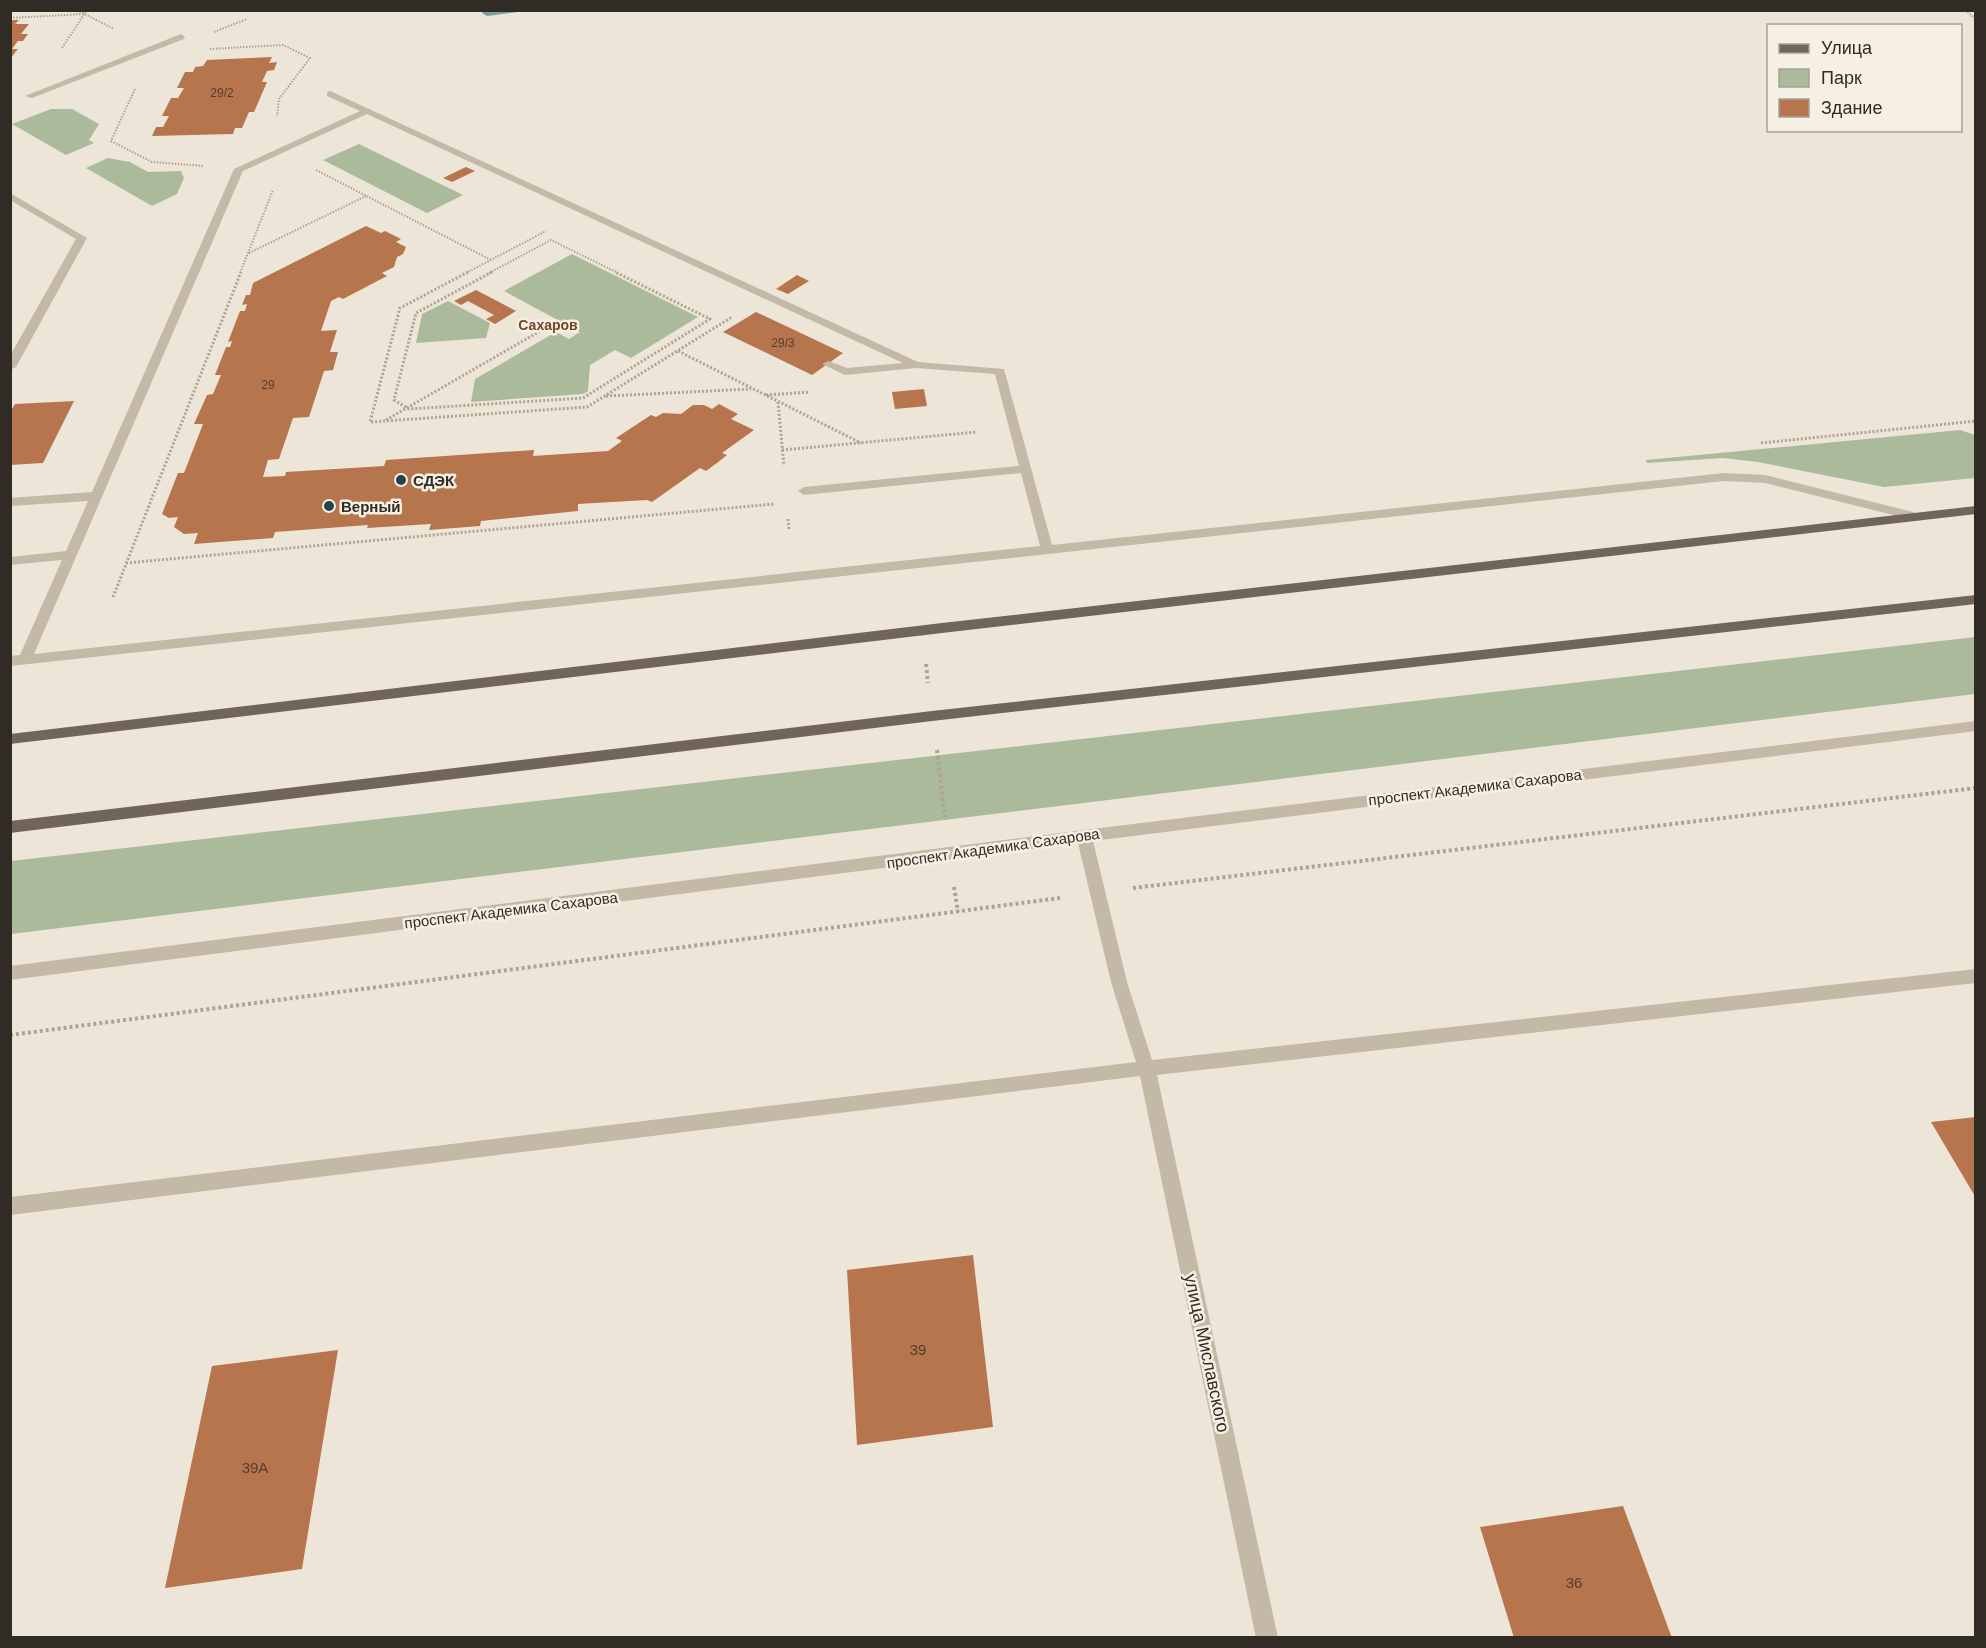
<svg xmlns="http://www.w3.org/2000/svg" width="1986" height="1648" font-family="Arial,sans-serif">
<rect width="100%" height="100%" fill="#ede6d8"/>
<path fill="#abba9b" d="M51,109h21l27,15 -10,16 5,3 -28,12 -54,-31z
M359,144l104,51 -36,18 -104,-53z
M108,158l22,4 18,10 33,-1 3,7 -7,16 -25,12 -66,-38z
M572,254l126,63 -67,41 -16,-8 -25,15 -2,26 -5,3 -112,8 4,-23 81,-47 13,7 11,-7 -76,-41z
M448,301l42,22 -4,15 -70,5 6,-29z
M1960,430l15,5v43l-91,9 -126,-25 -35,-4 -76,5 -1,-3z
M1975,637v57l-1964,240v-73z"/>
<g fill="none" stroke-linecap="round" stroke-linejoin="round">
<path fill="#7b9fa7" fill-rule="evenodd" d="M534,10l-47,6 -5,-3 4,-3z"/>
</g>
<path fill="#b7754d" d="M10,20h9l-4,4h14l-8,10h7l-5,7h-5l-6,8h6l-8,10z
M272,57l-3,6 8,-1 -3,8 -7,1 -5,11h5l-13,30h-5l-7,16h-7l-2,6 -81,2 4,-9h7l6,-11h-7l9,-18h7l6,-10h-7l8,-16h8l2,-5 8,-1 4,-6z
M466,167l9,4 -23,11 -9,-4z
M366,226l15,7 4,-2 16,8 -5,3 10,5 -3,7 -6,3 -3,10 -12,6 5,3 -44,23 -4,-2 -8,4 -10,30 16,-1 -7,22h8l-5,18 -9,1 -15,46 -16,1 -14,41 -11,1 -5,17 22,-1 1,-4 98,-6 2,-6 148,-10 -1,6 75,-5 14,-10 -6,-3 35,-23 5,2 7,-4 18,1 12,-9h11l8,4 7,-5 19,10 -7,5 23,11 -32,23 5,2 -10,8 -11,8 -6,-3 -48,34 -5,-2 -69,4v7l-97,10 -1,5 -51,4 2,-6 -64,4 1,-3 -93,7 -2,6 -79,6 4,-11 -14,1 -10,-7 4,-10 -9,1 -7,-4 16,-41h6l19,-49h-9l13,-29 6,-1 8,-19h-6l11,-28h4l2,-6 -4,1 12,-31h5l2,-7 -5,1 4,-10h4l3,-12z
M797,275l12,6 -21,13 -12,-5z
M476,290l40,21 -21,13 -9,-5 8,-4 -26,-14 -7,4 -7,-4z
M756,312l87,41 -31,22 -89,-43z
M924,389l3,17 -32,3 -3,-17z
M74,401l-31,62 -33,2v-53l5,-8z
M1976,1117v81l-45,-76z
M973,1255l20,172 -136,18 -10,-175z
M338,1350l-36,219 -137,19 47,-222z
M1623,1506l49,132h-158l-34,-111z"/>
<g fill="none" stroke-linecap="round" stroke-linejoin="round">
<path stroke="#afa291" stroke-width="2" stroke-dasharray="1.5 1.5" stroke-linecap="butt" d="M77,10l37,19
M1965,10l11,9
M10,11l3,-1
M10,18l74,-4
M214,32l33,-13
M62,48l25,-38
M210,49l73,-4 27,13 -31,41 -2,17
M135,89l-24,52 41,21 52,4
M316,170l175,90
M249,253l117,-57
M240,273l33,-83
M466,273l80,-42
M489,273l62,-33 67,33"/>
<path stroke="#afa291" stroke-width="3" stroke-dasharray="2 2" stroke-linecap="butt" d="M468,272l-68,36 -30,114 217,-15 145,-90
M492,272l-76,41 -22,87 15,9 174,-11 127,-79 -95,-47
M678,351l183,92
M766,395l44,-3
M606,396l145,-7
M778,402l6,64
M386,420l173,-100
M1761,443l215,-22
M782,450l195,-18
M788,519l1,10
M126,563l648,-59
M113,597l128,-325"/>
<path stroke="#afa291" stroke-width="4" stroke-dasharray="3 3" stroke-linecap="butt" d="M926,664l2,19
M937,750l8,67
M954,887l4,25
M1133,888l843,-100
M10,1035l1050,-137"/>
<path fill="#c4b8a6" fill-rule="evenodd" d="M181,34l4,3 -1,2 -152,59 -7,-2z
M330,91l588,271 86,7 48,176 672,-72 41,2 148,37 6,4 -6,4 -148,-37 -41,-2 -1714,185v-10l10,-1 42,-95 -52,5v-8l56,-6 22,-50 -78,5v-8l82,-6 142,-323 126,-58 -33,-15v-4zM367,114l536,249 -56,5 -19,-7 -6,3 23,11 71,-7 79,6 24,92 -215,21 -6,4 6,4 217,-22 19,73 -1006,108 209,-483z
M10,193l77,45 -71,129 -6,3v-14l66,-117 -66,-39z
M1976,721v10l-883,110 34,141 25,78 824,-91v14l-819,92 121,563h-22l-116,-562 -1130,139v-18l1126,-135 -25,-80 -33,-139 -1068,137v-14l1074,-136z"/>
<path fill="#716459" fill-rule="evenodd" d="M1976,506v8l-1034,119 -932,111v-10l932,-111z
M1976,595v9l-1044,117 -922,112v-12l922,-110z"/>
</g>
<g fill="#21444d" stroke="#f6f0e4" stroke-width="2">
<circle cx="401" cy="480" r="6"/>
<circle cx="329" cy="506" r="6"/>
</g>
<g text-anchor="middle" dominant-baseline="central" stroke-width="5" stroke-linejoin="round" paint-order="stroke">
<g font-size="12" fill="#523e30">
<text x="222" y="93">29/2</text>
<text x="783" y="343">29/3</text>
<text x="268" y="385">29</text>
</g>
<g font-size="14" font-weight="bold" fill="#764529" stroke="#f6f0e4">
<text x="548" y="325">Сахаров</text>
</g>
<g font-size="15" font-weight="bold" fill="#312b26" stroke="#f6f0e4" text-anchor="start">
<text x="413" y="480">СДЭК</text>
<text x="341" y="506">Верный</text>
</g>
<g font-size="15" fill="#312b26" stroke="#f6f0e4">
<text transform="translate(1475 787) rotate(-7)">проспект Академика Сахарова</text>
<text transform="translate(993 848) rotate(-8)">проспект Академика Сахарова</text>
<text transform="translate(511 910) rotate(-7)">проспект Академика Сахарова</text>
</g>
<g font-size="15" fill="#523e30">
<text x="918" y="1349">39</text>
<text x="255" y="1467">39А</text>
<text x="1574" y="1582">36</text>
</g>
<g font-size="18" fill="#312b26" stroke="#f6f0e4">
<text transform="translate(1207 1353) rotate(78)">улица Миславского</text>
</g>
</g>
<rect width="1986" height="1648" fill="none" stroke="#312b26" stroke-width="24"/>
<rect x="1767" y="24" width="195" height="108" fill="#f6f0e4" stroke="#a7a198" stroke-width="1.5"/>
<rect x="1779" y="44" width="30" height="9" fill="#716459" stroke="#a7a198" stroke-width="1.5"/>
<text x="1821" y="54" font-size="18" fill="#312b26">Улица</text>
<rect x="1779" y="69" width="30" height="18" fill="#abba9b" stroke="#a7a198" stroke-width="1.5"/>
<text x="1821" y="84" font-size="18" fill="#312b26">Парк</text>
<rect x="1779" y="99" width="30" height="18" fill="#b7754d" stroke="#a7a198" stroke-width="1.5"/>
<text x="1821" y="114" font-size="18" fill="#312b26">Здание</text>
</svg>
